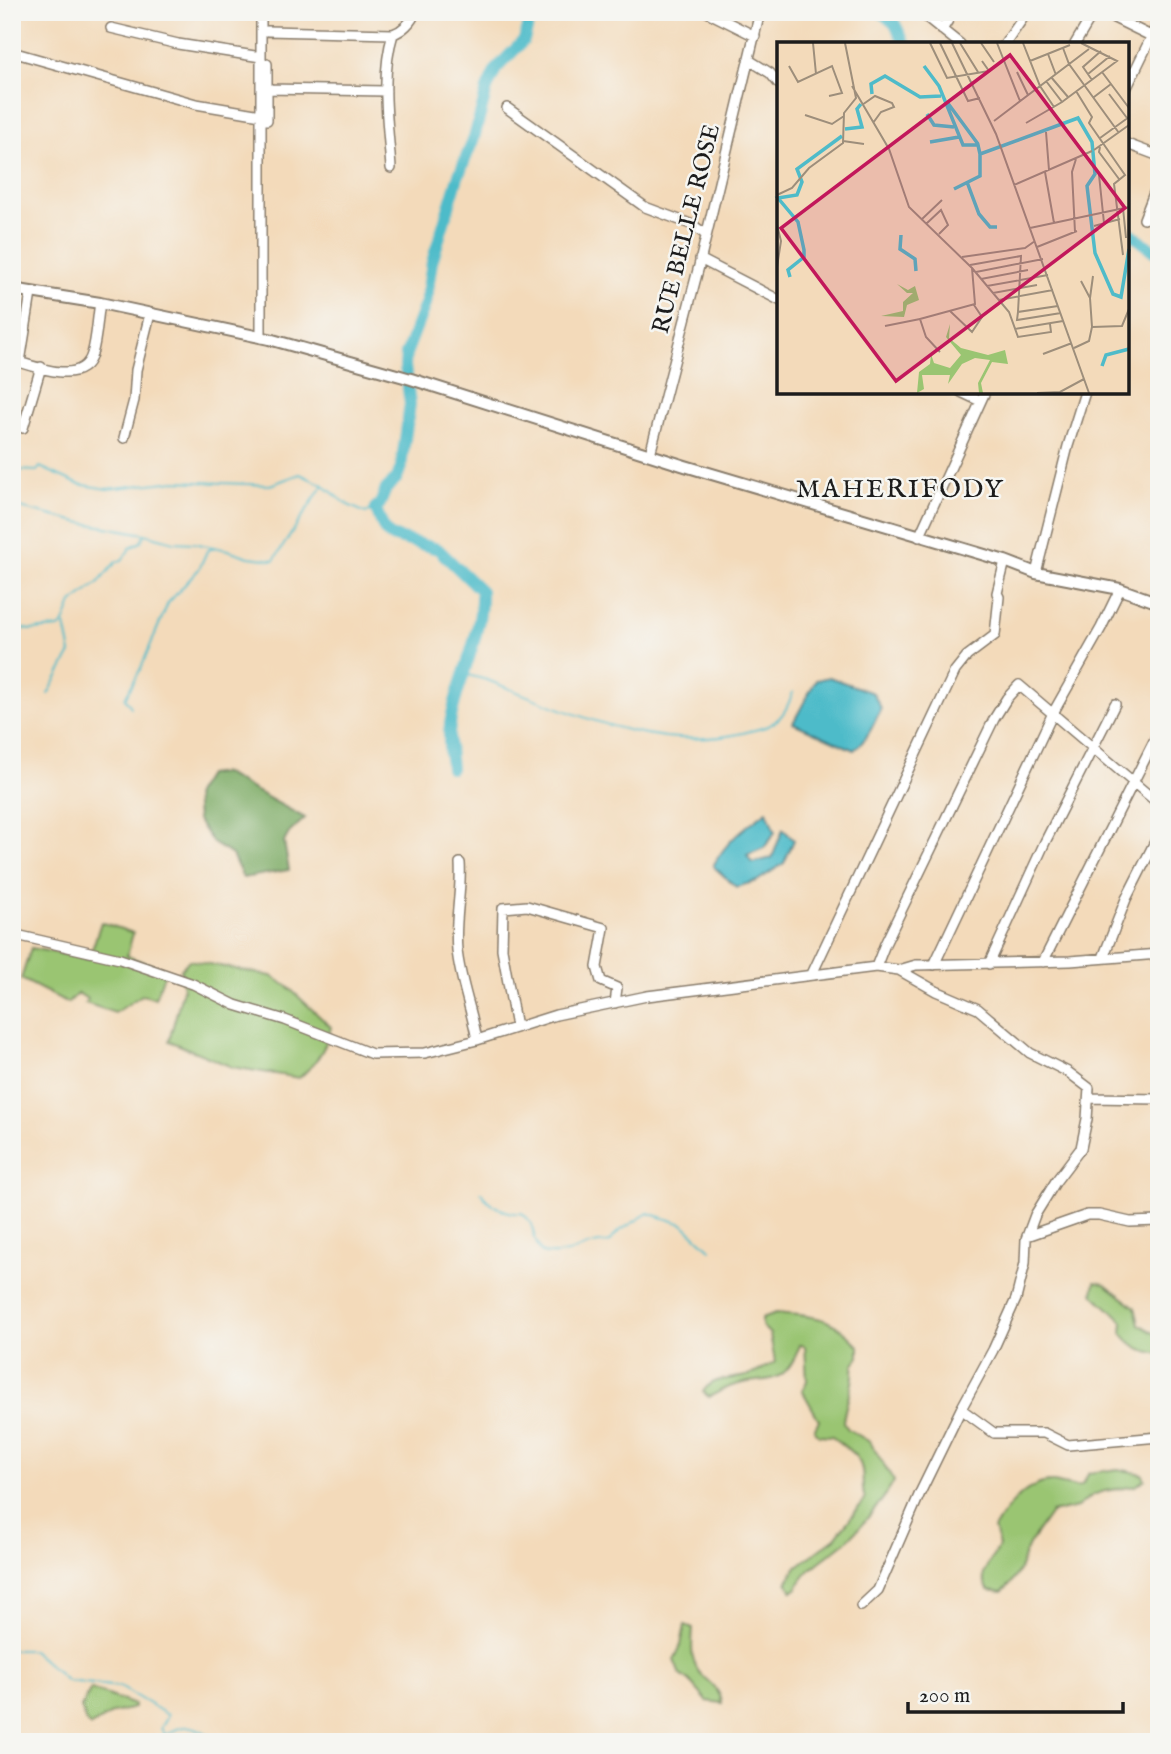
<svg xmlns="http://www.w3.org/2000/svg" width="1171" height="1754" font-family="'IM FELL English',serif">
<rect width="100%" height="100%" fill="#f6f6f2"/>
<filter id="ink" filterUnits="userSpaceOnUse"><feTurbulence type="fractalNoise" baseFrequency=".0143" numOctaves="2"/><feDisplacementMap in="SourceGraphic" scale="14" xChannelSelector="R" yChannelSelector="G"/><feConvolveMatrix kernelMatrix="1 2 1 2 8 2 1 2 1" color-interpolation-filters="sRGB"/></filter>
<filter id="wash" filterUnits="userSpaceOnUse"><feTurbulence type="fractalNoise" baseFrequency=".00686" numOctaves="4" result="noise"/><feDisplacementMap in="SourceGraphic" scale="28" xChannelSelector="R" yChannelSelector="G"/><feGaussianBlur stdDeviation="1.57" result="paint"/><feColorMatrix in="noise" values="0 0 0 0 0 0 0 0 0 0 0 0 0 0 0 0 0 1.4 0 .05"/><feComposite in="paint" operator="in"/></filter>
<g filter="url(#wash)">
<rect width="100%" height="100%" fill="#f3daba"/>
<path fill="#9ac572" stroke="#5b7047" stroke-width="2" d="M101,922l32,11 -6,23 39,14 -11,28 -13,-3 -27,18 -30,-10 2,-4 -9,-6 -10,10 -47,-24 10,-31 58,11z
M189,960l82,16 16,10 44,41c-6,23 -14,36 -32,51l-67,-11 -63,-26 14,-52 -2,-20z
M1095,1282l10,2 30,23 4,17 20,12v18c-17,-4 -26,-6 -37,-21l1,-11c-9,-12 -21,-17 -30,-29z
M776,1313c39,4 54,1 83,33v11l-6,8c2,20 -8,37 -10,57l5,7 22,13 24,39c-6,14 -38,52 -51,63 -15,13 -39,25 -46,45l-5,2 -5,-8 9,-16 39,-29 30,-39c-4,-12 -1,-18 -3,-29 -3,-18 -19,-22 -30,-34l-13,-1 -5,-5 5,-10 -17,-30 5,-9 -2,-35 -5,-1c-17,48 -35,28 -71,42 -7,2 -13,7 -20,10l-6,-5c10,-17 30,-11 46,-17 9,-3 18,-8 26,-13l-5,-28 -8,-8v-8z
M1118,1469l24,5 3,5 -9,7 -31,5 -12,4 -16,12 -26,6c-7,10 -15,21 -22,32 -10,20 -8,31 -27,47l-13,-2c-14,-16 3,-29 10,-44l-5,-17c11,-20 33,-48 59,-47 10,1 18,6 28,4l8,-13z
M685,1625l8,3c-1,14 -3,32 6,44 9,11 21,16 23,31l-15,-2 -18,-21 -9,-5 -6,-15 7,-15z
M91,1689l43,16v3l-21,5 -22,13 -4,-3 -6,-15z"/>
<path fill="#7baa64" stroke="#4c6340" stroke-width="2" d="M223,773l82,45 -16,15 -5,9 5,28 -46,8 -11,-23 -19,-12 -16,-23 -2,-26 12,-19z"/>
<path fill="#4ebbc9" stroke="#356c72" stroke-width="2" d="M829,677l44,16 8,15c-7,16 -13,31 -27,42l-61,-27 23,-43z
M767,811l8,21 -11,16 -17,7 5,8 20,-5 11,-29 11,11 -10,23 -27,18 -21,6 -23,-21c13,-25 32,-39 54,-55z"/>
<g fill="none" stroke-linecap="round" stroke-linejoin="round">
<path stroke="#4ebbc9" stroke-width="2" d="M12,479l5,-9 20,1 3,-4 38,17 29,5 68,-8 95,4 30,-11 23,11
M12,506l66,16 67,12 29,8 20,1 34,7 21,7 25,3 49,-75 25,20 18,8 9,-5
M12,626l18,4 29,-2 5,-5 8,-20 26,-20 18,-21 6,-2 9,-13 10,-5 3,-6
M464,674l23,6c81,31 167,74 256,53 14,-4 28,-5 38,-17 6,-6 9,-16 12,-24
M48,694l23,-41 -6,-28
M131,707l-6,-9 16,-30 27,-65 31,-34 8,-18 6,-3
M481,1192c7,13 27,23 41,21 15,11 9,27 20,40 28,6 43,-12 66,-10l10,-11 30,-19 35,11 28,26
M12,1650h20l35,31 53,6 48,28 -7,13 4,7c25,-15 32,-8 54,7"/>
<path stroke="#4ebbc9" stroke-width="12" d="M881,12l14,12 10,20
M1127,230l32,25
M451,768c-2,-15 -3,-29 -1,-44 7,-44 33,-87 31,-133l-43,-42 -47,-13 -6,-5 -10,-23 5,-4 6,-15 11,-11 4,-11 9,-63 -5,-38 1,-12 20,-52 6,-40 26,-85 16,-39 13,-49 9,-20 28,-29 8,-28"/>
</g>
</g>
<g filter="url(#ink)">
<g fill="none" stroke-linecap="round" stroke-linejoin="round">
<defs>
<path id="minor" d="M261,12v326
M707,12l48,24
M920,12l40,32
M1102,12l57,28
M111,28l67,16 83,13
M942,30l11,-18
M267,31l126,3
M1005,44l22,-32
M1075,44l19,-32
M12,52l184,52 65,11
M749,60l21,13 9,11
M267,64v56
M1127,87l32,-66
M267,89l119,2
M507,108l138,99 48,18 13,10
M1127,144l32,12
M391,168c-3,-44 -11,-92 2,-134 9,-3 19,-12 22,-22
M1144,219l15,-39
M700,259l79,41
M12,360c23,6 71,27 80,-6 5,-16 5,-34 8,-51
M20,362l11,-69
M961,392l19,9
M23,428l18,-61
M124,438l10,-38 2,-30 14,-56
M650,454l49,-188 61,-254
M919,537l66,-145
M1036,573l32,-127 17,-54
M460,863c2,29 -6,58 -3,87 3,31 15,60 20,90
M12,897l3,8 -3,6
M12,934l108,25 73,25 42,21 50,15 87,34 53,-1 52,-13 79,-25 91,-19 229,-29 23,3 37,21 42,18 52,44 38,19 21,16 -2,31 -6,29 -25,33 -21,34 -9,24 -1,24 -9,36 -23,51 -32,59 33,24h50l24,12 91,-8
M1103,958l23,-59 33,-65
M1043,962l116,-231
M989,964l56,-122 70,-138
M934,965l119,-252 48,-85 19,-39
M876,967l9,-23 109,-225 13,-21 12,-13 140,119
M899,970l17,-5 154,-4 89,-7
M812,974l143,-303 12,-15 28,-21 4,-38 -2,-4 8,-32
M516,1027l-14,-78 1,-41 24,-2 77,22 -7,39 4,14 16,7 -2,15
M1089,1098l70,1
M1027,1236l60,-21h12l31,7 29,-1
M861,1606l17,-16 42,-97 41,-84"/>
<path id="tertiary" d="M12,289l88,14 169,36 142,40 274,87 320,95 31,12 84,16 39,14"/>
</defs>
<use href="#minor" stroke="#887b6b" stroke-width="12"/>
<use href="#tertiary" stroke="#887b6b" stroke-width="14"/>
<use href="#minor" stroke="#fff" stroke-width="9"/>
<use href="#tertiary" stroke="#fff" stroke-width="10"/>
</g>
</g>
<g text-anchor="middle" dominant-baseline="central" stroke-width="5" stroke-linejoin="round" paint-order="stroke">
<g font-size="24" fill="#1c1c1c" stroke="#f6f6f2">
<text transform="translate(687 229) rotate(-76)">RUE BELLE ROSE</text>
</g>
<g font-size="26" letter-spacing="2" fill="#1c1c1c" stroke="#f6f6f2">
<text x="900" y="489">MAHERIFODY</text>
</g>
</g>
<g transform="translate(777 42)">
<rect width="352" height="352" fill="#f3daba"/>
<path d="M120,242l11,6 7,-4 4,14 -12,5 -3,12 -23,-1 22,-5v-9l10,-9h-6zM173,282l-1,14 12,10 27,7 17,-5 3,14 -16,-2 -11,21 2,10h-4l-1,-10 12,-23 -15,-2 -13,6 -14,20 2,-9h-28l2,14 -7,4 2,-21 11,-8 1,-10 3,9 16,5 11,-13 -15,-18z" fill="#9ac572"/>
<path fill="none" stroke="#4ebbc9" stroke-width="3.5" d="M147,24l15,20 24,59h15l2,9M95,52l-1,-10 14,-8 35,21 21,-1M170,60l31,42M150,72l7,11 20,2M68,87l17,-2 -5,-18 4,-5M153,100l29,-5M190,140l12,32 11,13h7M177,147l26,-13v-22l98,-36 14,24 3,32 -8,12 8,67 18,41 8,3 8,-48M124,193l-1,14 15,10 1,12M13,235l-2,-7 16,-13v-7l-6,-28 -20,-24 19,-3 5,-13 -5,-13 45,-33M325,324l4,-11 23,-6"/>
<path fill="none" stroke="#9d8e7b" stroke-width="2" d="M36,1l3,31M153,1l17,35 42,-7 -7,-10M163,1l28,58 12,-3M175,1l44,91 93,259M183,1l18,29M204,1l13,19M220,1l23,58M246,1l17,43 14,21M286,6l6,16 50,69M271,12l8,21M253,19l40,-16M12,24l9,16 34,-16 10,27 -13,3M240,30l11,23M325,30l27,36M311,32l22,-18M274,35l17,20M315,38l-9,-13 18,-16M75,44l37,63 20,58 63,61 3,36 -55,15 6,18 14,15M299,49l16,26 -3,6 36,52 -11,9 9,71M332,52l18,24M317,55l17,-13M285,60l55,-41 -36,-18M85,63l13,-9 17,7 2,4 -13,5 -8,11M28,73l27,9 12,-8M217,79l95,-72M249,81l36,-21 -16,-21M269,90l3,38M323,96l29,-21M66,99l21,3M323,105l-1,5 20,27M317,108l35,-25M268,130l9,51M322,133l5,48M237,143l78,-34M0,153l15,-7 17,-20 34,-25 1,-30 12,-15 -11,-55M346,166l3,30M144,178l21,-20M149,182l15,-14 7,15 -9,9M0,183l4,16 -4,26M317,184l26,-7M253,186l99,-21M298,190l-3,-60 4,-13M260,205l40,-16M185,215l63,-9 10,-7M193,223l51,-9 -3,56M195,226l37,44 9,25 33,-5 -1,-8M199,230l67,-13M204,237l47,-9M210,244l61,-11M216,251l44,-8M313,256l3,-22M222,258l54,-10M281,264l-40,6 -1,8 44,-7M173,269l22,21 10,-15 -8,-12M108,284l35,-7M315,285l30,-1 7,-17M238,287l48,-8M297,306l15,-7 3,-14 -2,-29 -9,-17M266,312l29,-11M260,351l23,-1 24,-13"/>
<path fill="#c2185b" fill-opacity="0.15" stroke="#c2185b" stroke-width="3.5" d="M233,13l115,153 -229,173 -115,-153z"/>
<rect width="352" height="352" fill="none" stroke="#1c1c1c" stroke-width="3.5"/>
</g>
<rect width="1171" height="1754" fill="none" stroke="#f6f6f2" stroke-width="42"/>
<path d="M908 1702v10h215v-10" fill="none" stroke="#1c1c1c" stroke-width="3.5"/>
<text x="919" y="1702" font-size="21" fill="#1c1c1c" stroke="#f6f6f2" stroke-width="5" paint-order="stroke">200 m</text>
</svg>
